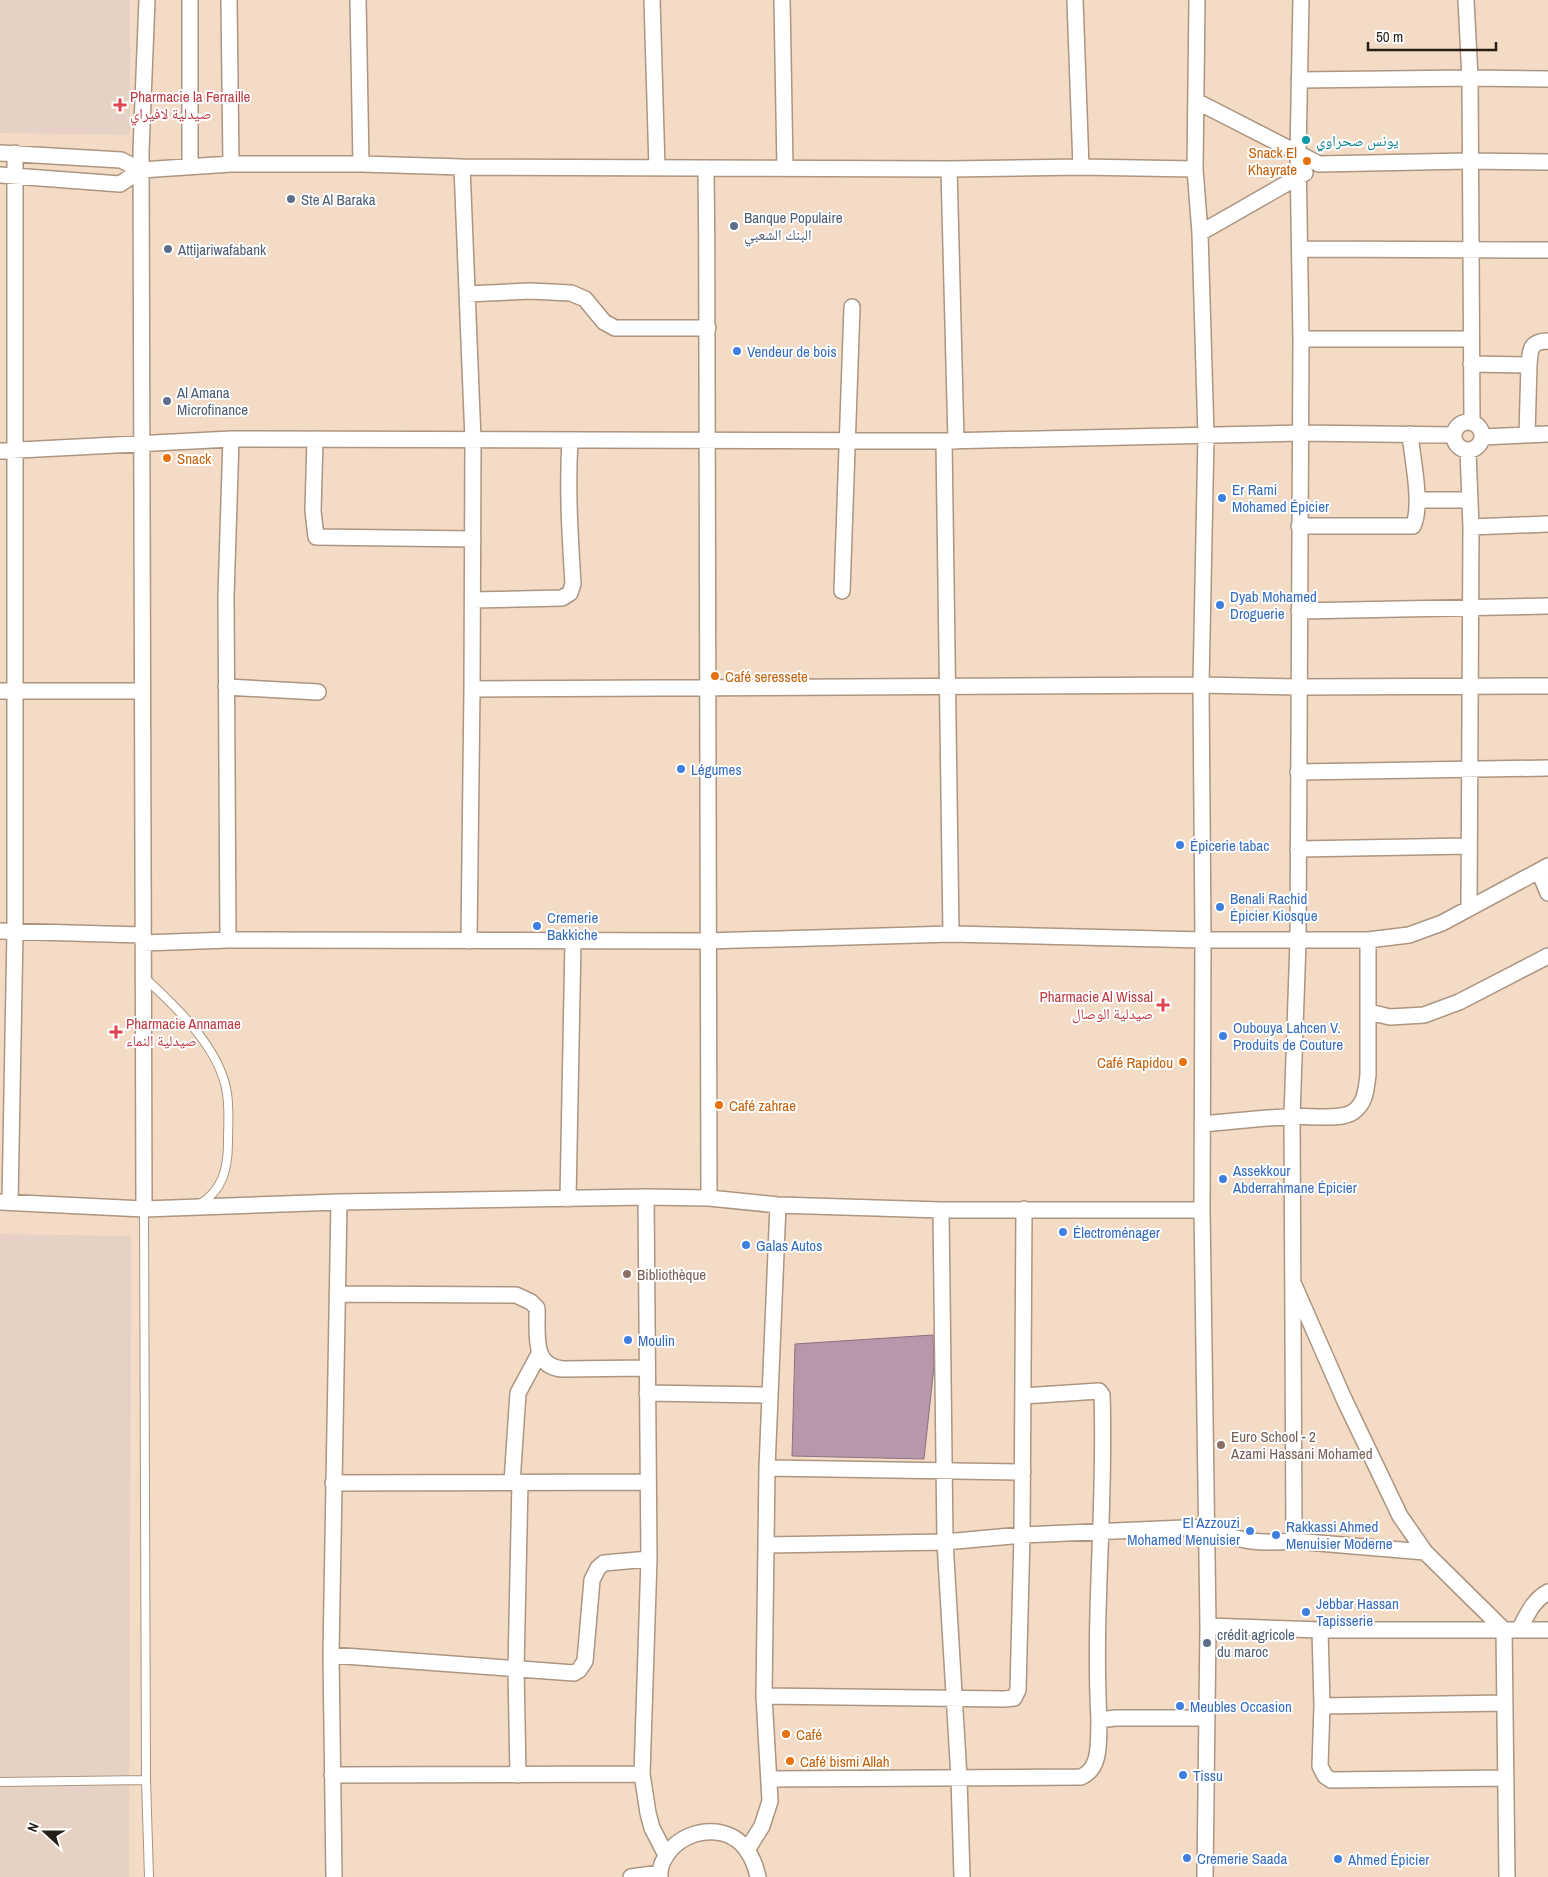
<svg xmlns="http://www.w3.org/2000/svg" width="1548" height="1877" font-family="'Archivo Narrow','Noto Naskh Arabic',sans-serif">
<rect width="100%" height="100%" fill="#f4dbc6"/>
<path fill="#e6d2c4" d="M0,0h130v135l-130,-2z
M0,1234l131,2 -2,641h-129z"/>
<path fill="#b897ac" stroke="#8b7181" d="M933,1335l1,31 -10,93 -132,-3 3,-112z"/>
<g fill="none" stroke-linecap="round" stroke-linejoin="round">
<defs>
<path id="service" d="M145,978c30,28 72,67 81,110 4,17 2,36 2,54 0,26 -5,48 -28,62
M144,1209l2,571 3,97
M0,1782l146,-2"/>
<path id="minor" d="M190,0v167
M229,0l2,164
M358,0l3,164
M652,0l5,168
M782,0l3,168
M1075,0l6,167
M1197,0l-2,169 5,64 6,203 -5,249 2,255 -1,270 6,416 -3,251
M1466,0l4,78 2,345
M1299,80l171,-2 78,1
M1196,101l123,63 150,-3 79,1
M0,153l121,7 20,10
M462,167l11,273 -1,249 -3,252
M706,168c4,343 -1,686 3,1030
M949,169l7,272
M0,175l120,9 21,-14 90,-6h130l101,3 487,2 132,-2 114,2
M1200,233l105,-60
M1301,249l247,1
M467,294l63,-3 41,2 14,6 19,23 11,6h93
M1301,339h170
M1471,364l58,1c1,-15 1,-24 19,-24
M1454 436a14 14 0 1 1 28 0a14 14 0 1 1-28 0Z
M1527,434l2,-69
M1482,437l66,-3
M315,439l-2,72 3,26 157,2
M944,441l7,493
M0,451l231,-12 713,2 356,-8 154,2
M1468,451l3,76 -2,380
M1417,500h53
M1299,526h114c10,-20 -1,-69 -3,-92
M1471,527l77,-3
M842,591l10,-284
M473,600l89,-2 8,-5 3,-9c-3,-48 -6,-96 -3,-144
M1299,611l249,-5
M226,687l92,5
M472,689l729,-4 98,2 249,-1
M0,691h142
M1298,772l250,-4
M1298,849l171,-3
M1539,871l9,22
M0,931l142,4
M228,940l-2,-344 5,-157
M143,943l85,-3 478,1 245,-7 252,6h165l41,-5 33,-12 106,-57
M1369,1012l21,5 34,-2 35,-13 89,-46
M1202,1124c39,-3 77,-9 116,-7 10,0 26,1 35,-5 13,-9 13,-23 15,-37v-135
M646,1197l3,362 -7,215 6,39 4,15 14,27
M568,1199l5,-258
M0,1202l144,7 195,-7 307,-5 63,1 69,7 163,5h261
M10,1202l5,-271v-778
M144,1209l-3,-1058 6,-151
M941,1210l4,332 14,236 3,99
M1294,1285l50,114 56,117 25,36 79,78 3,247
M337,1294l179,1 15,7 6,6c1,25 -6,59 26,61l84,-1
M647,1393l123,2
M1023,1396l76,-5 3,4c4,109 -9,217 -3,325l17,-2h91
M767,1468l256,4
M512,1482l6,-89 21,-39
M333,1483l315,-1
M1294,1541l131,11
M766,1545l179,-3 77,-7 185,-8c31,15 53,17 87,14l-2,-425 6,-175 3,-602 -3,-185 3,-154
M1208,1626l112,4h228
M1320,1630l2,76 -2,60 5,10 6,4 175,-2
M1519,1630c8,-15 14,-30 29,-38
M331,1655l243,18 5,-3 6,-9 7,-81 6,-12 6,-5 45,-4
M764,1696l240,3 10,-1 4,-8 4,-155 2,-326
M1322,1706l182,-3
M332,1775l310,-1
M518,1775l-2,-106 4,-187
M769,1779l312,-2c21,-9 17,-37 18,-57
M747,1850l15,-24 8,-25 -6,-105 3,-228 11,-263
M334,1877l-3,-222 8,-453
M631,1877l29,-4
M660,1877c-1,-10 5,-21 11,-28 20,-22 60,-25 77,3 5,7 8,16 10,25"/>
</defs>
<use href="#service" stroke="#ac9581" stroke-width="10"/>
<use href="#minor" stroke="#ac9581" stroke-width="18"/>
<use href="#service" stroke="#fff" stroke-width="8"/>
<use href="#minor" stroke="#fff" stroke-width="15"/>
</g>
<g fill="#e0444e" stroke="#fff" stroke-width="2">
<path d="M117.5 97.5h5v5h5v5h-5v5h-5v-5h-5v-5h5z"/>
<path d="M1160.5 997.5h5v5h5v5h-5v5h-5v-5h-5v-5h5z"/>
<path d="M113.5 1024.5h5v5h5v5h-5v5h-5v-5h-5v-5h5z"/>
</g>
<circle fill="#0f9aa8" stroke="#fff" stroke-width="2" cx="1306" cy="140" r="5"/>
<g fill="#e8710a" stroke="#fff" stroke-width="2">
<circle cx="1307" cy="161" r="5"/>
<circle cx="167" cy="458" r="5"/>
<circle cx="715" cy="676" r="5"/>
<circle cx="1183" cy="1062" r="5"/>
<circle cx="719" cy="1105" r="5"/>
<circle cx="786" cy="1734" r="5"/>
<circle cx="790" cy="1761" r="5"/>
</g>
<g fill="#5c6f8a" stroke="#fff" stroke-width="2">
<circle cx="291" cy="199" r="5"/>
<circle cx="734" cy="226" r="5"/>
<circle cx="168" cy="249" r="5"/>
<circle cx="167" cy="401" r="5"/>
<circle cx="1207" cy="1643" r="5"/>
</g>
<g fill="#3f7fe0" stroke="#fff" stroke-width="2">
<circle cx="737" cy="351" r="5"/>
<circle cx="1222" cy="498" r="5"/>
<circle cx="1220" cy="605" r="5"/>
<circle cx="681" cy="769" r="5"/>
<circle cx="1180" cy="845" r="5"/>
<circle cx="1220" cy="907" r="5"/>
<circle cx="537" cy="926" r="5"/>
<circle cx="1223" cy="1036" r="5"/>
<circle cx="1223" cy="1179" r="5"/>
<circle cx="1063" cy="1232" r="5"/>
<circle cx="746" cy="1245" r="5"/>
<circle cx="628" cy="1340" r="5"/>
<circle cx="1250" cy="1531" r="5"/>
<circle cx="1276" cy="1535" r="5"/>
<circle cx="1306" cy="1612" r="5"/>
<circle cx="1180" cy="1706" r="5"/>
<circle cx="1183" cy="1775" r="5"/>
<circle cx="1187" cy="1858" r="5"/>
<circle cx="1338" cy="1859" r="5"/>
</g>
<g fill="#8d6e63" stroke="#fff" stroke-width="2">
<circle cx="627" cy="1274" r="5"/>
<circle cx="1221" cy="1445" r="5"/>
</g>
<g text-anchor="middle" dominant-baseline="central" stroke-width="4" stroke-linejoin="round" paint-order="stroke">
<g font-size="15" fill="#be3a42" stroke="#fff" text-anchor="start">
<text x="130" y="96">Pharmacie la Ferraille<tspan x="130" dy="17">صيدلية لافيراي</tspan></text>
<text x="1153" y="996" text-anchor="end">Pharmacie Al Wissal<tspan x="1153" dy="17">صيدلية الوصال</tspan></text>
<text x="126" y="1023">Pharmacie Annamae<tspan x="126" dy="17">صيدلية النماء</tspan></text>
</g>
<g font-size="15" fill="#0d838f" stroke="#fff" text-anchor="start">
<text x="1316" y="140">يونس صحراوي</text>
</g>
<g font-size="15" fill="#c56008" stroke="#fff" text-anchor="start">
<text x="1297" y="152" text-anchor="end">Snack El<tspan x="1297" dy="17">Khayrate</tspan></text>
<text x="177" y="458">Snack</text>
<text x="725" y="676">Café seressete</text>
<text x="1173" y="1062" text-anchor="end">Café Rapidou</text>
<text x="729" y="1105">Café zahrae</text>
<text x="796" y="1734">Café</text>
<text x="800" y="1761">Café bismi Allah</text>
</g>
<g font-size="15" fill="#4e5e75" stroke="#fff" text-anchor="start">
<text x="301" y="199">Ste Al Baraka</text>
<text x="744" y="217">Banque Populaire<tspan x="744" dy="17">البنك الشعبي</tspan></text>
<text x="178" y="249">Attijariwafabank</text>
<text x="177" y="392">Al Amana<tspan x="177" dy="17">Microfinance</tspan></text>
<text x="1217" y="1634">crédit agricole<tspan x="1217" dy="17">du maroc</tspan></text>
</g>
<g font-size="15" fill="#366cbe" stroke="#fff" text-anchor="start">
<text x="747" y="351">Vendeur de bois</text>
<text x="1232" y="489">Er Rami<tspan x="1232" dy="17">Mohamed Épicier</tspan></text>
<text x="1230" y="596">Dyab Mohamed<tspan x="1230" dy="17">Droguerie</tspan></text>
<text x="691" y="769">Légumes</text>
<text x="1190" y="845">Épicerie tabac</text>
<text x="1230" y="898">Benali Rachid<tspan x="1230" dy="17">Épicier Kiosque</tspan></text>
<text x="547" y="917">Cremerie<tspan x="547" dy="17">Bakkiche</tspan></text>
<text x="1233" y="1027">Oubouya Lahcen V.<tspan x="1233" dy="17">Produits de Couture</tspan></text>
<text x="1233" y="1170">Assekkour<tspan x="1233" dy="17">Abderrahmane Épicier</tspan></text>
<text x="1073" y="1232">Électroménager</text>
<text x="756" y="1245">Galas Autos</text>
<text x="638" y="1340">Moulin</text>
<text x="1240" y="1522" text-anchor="end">El Azzouzi<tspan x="1240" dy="17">Mohamed Menuisier</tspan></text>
<text x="1286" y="1526">Rakkassi Ahmed<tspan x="1286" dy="17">Menuisier Moderne</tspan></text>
<text x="1316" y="1603">Jebbar Hassan<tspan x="1316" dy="17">Tapisserie</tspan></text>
<text x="1190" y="1706">Meubles Occasion</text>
<text x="1193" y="1775">Tissu</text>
<text x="1197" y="1858">Cremerie Saada</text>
<text x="1348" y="1859">Ahmed Épicier</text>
</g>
<g font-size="15" fill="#785e54" stroke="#fff" text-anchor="start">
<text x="637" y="1274">Bibliothèque</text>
<text x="1231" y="1436">Euro School - 2<tspan x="1231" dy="17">Azami Hassani Mohamed</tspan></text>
</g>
</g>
<g transform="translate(45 1832) rotate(291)" stroke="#ffffff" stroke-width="4" paint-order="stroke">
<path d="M0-4L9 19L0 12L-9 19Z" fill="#271e17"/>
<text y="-8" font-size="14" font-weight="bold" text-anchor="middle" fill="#271e17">N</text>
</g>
<path d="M1368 42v8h128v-8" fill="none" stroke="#271e17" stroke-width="2.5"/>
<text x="1376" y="42" font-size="15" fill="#271e17" stroke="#ffffff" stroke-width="4" paint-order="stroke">50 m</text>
</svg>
